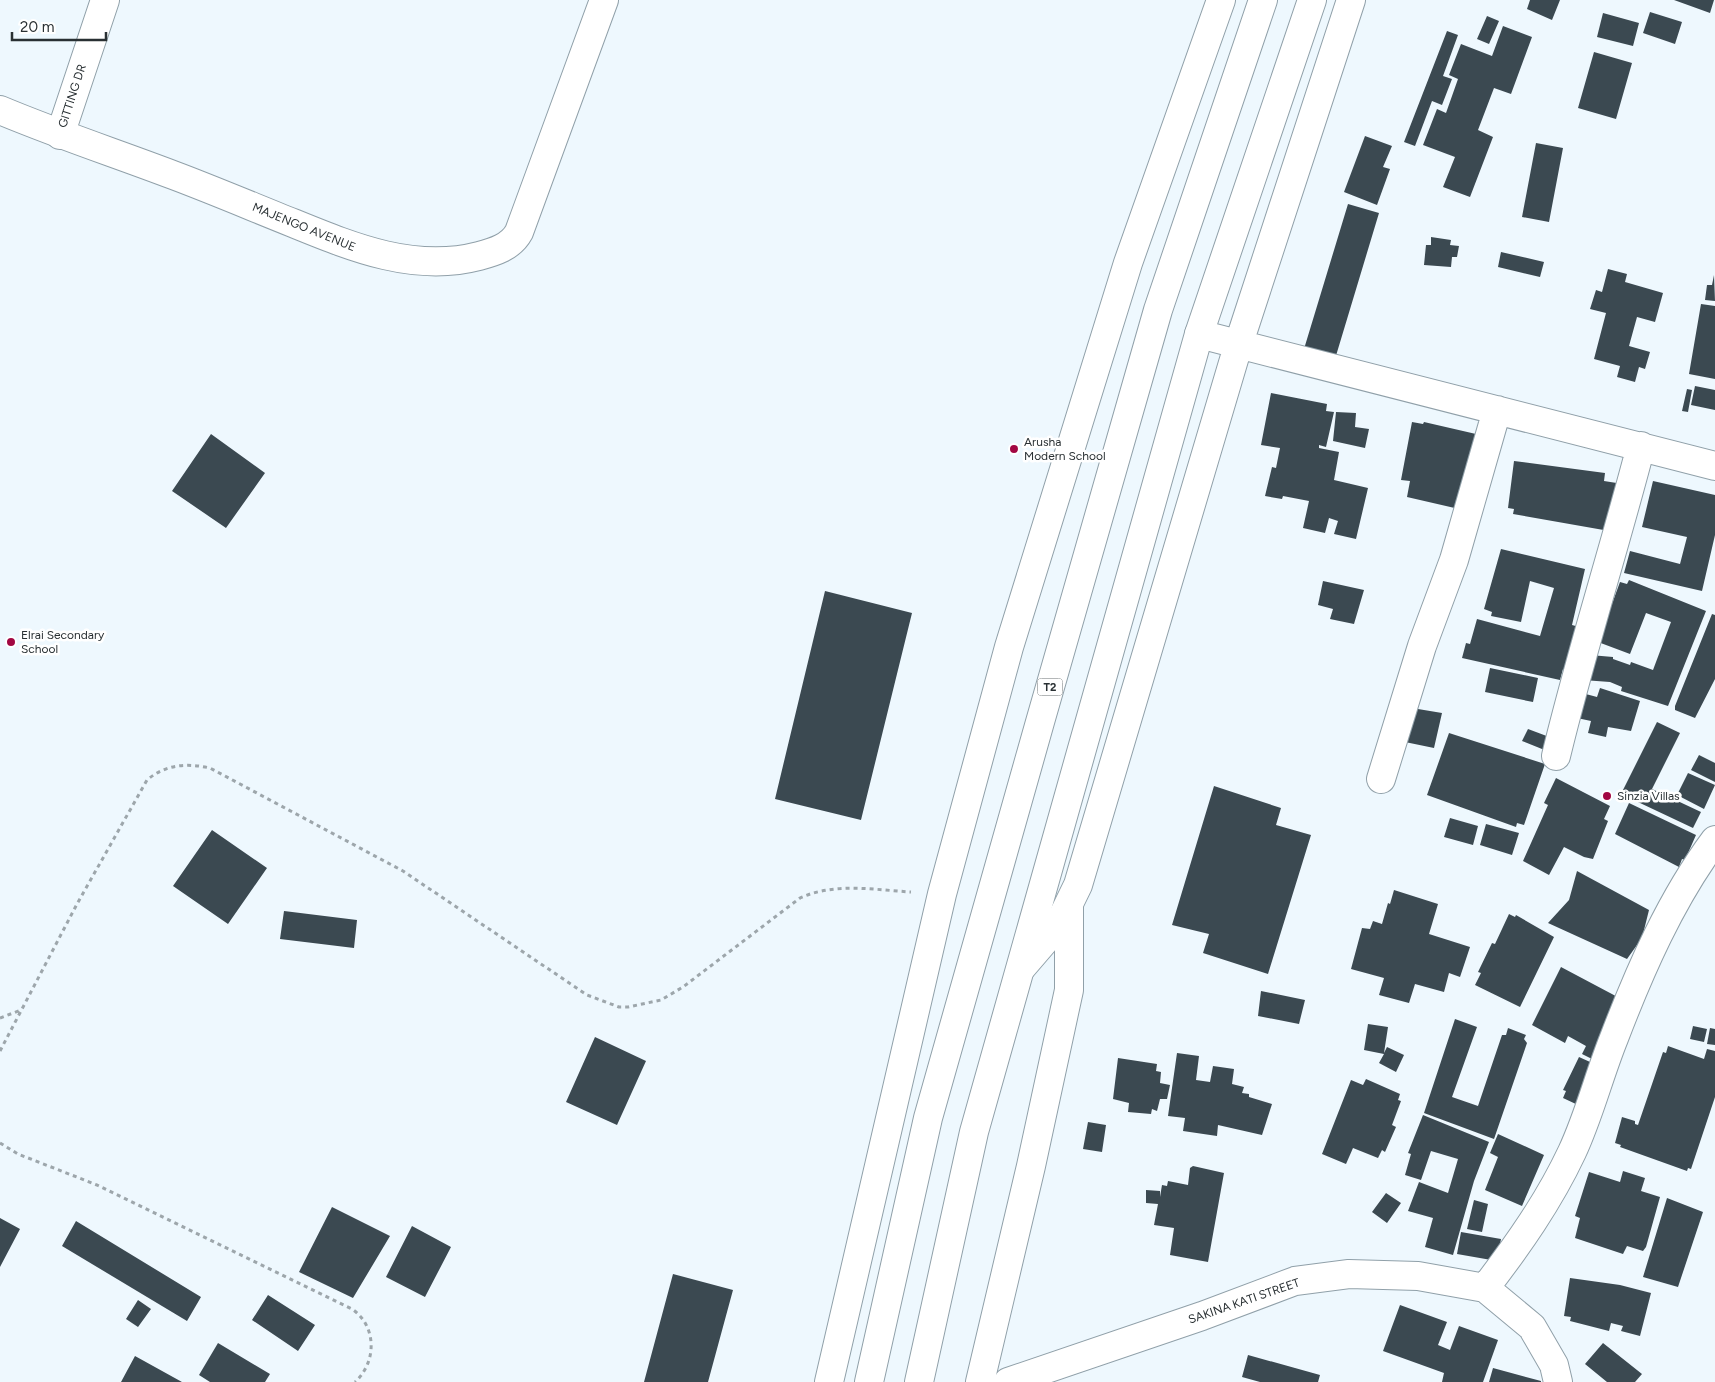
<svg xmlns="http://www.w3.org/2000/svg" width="1715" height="1382" font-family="Figtree,sans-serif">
<rect width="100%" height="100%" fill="#eef8fe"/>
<path fill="#3b4951" d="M1530,0h30l-8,20 -25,-11z
M1674,0h40l-4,13z
M1650,12l32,10 -7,22 -32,-11z
M1603,13l36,10 -6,23 -36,-9z
M1487,16l12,5 -10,23 -12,-5z
M1503,26l29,11 -21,57 -17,-6 -16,42 15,7 -23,60 -27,-10 12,-30 -32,-12 14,-36 9,4 12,-34 -9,-4 12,-31 31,12z
M1447,31l11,4 -15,41 9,3 -10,26 -10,-4 -17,45 -11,-4z
M1594,52l38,11 -16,56 -38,-11z
M1365,136l27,10 -9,21 7,2 -13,36 -33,-13z
M1536,143l27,5 -14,74 -27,-5z
M1348,204l31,9 -44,146 -31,-10z
M1431,237l20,3 -1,5 9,1 -2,11h-5l-1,10 -27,-2 2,-20h5z
M1501,252l43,10 -4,15 -42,-10z
M1608,269l19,5 -2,8 38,11 -8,29 -18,-5 -8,29 21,6 -5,17 -6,-2 -4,15 -18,-5 3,-11 -26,-7 12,-46 -16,-4 6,-19 6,2z
M1714,275l1,26 -10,-1 2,-15h5z
M1701,304l14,2v73l-26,-5z
M1695,386l20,4v20l-24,-5z
M1687,389l5,1 -4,22 -6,-1z
M1271,393l56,11 -1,7 8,1 -8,35 -7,-2v3l20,4 -5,28 34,8 -12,51 -22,-5 4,-13 -9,-3 -4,15 -22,-5 6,-27 -26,-5 -1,3 -17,-3 7,-29 4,1 4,-20 -19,-3z
M1336,412l20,1 -1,14 14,2 -4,19 -32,-7z
M1412,422l11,2 1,-2 52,12 -17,75 -52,-12 3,-16 -9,-1z
M211,434l54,39 -39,55 -54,-37z
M1514,461l91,12 -1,8 19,3 -8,48 -102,-18 1,-5 -6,-1z
M1653,481l62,14v40l-13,56 -78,-18 6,-22 50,13 7,-27 -45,-10z
M1501,549l84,20 -13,56 11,3 -10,44 -10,-3 -3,11 -98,-22 4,-15 4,1 7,-25 63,17 14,-48 -24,-7 -9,41 -30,-6 1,-4 -8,-3z
M1629,580l77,31 -38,95 -47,-15 1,-4 -12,-5 -27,-2 7,-25 23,2v2l17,6 1,-3 22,8 18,-48 -25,-9 -16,41 -32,-12 22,-60 7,2z
M1323,581l41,9 -10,34 -24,-5 3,-10 -15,-4z
M825,591l87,22 -51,207 -86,-21z
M1712,614l3,1v64l-20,39 -20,-8v-4z
M1490,668l48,10 -5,24 -48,-10z
M1600,688l40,13 -9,30 -23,-4 -2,10 -18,-4 3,-12 -14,-3 5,-25 15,4z
M1412,708l30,5 -8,35 -29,-6z
M1657,722l23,11 -28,56 49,23 -8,16 -72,-34z
M1528,729l24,9 -5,13 -25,-10z
M1449,733l96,31 -21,61 -7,-2 -1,4 -89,-32z
M1699,755l16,8v19l-24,-12z
M1688,773l27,12 -11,24 -27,-14z
M1556,778l54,28 -6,13 4,2 -15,38 -9,-2 -20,-10 -15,28 -26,-14 25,-56 -4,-2z
M1214,786l67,22 -5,17 35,10 -43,139 -65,-21 6,-19 -37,-9z
M1629,803l67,32 -11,25 -3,-1 -3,8 -64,-33z
M1450,818l28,8 -5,19 -29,-8z
M1486,824l33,9 -7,22 -32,-10z
M212,830l55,38 -39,56 -55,-38z
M1577,871l72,39 -7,28 -15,21 -79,-36 21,-23z
M1394,890l44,14 -9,30 41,13 -10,30 -11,-4 -5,19 -29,-8 -6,19 -30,-8 5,-17 -33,-9 11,-41 8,1 3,-8 9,3 6,-21 2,1z
M284,911l73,9 -3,28 -74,-9z
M1509,914l6,3 1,-2 38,22 -34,70 -45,-22 6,-12 -3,-1 14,-29 3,1z
M1561,967l66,35 -31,59 -14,-7 4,-8 -18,-10 -3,7 -33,-18z
M1261,991l44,9 -6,24 -41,-8z
M1455,1019l22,8 -25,70 26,9 24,-71h4l2,-7 18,7 -2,4 3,4 -33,96 -70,-26z
M1368,1024l20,3 -4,26 3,-6 17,8 -8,17 -17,-9 5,-9 -20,-4z
M1693,1026l14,3 -3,13 -14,-3z
M1710,1028l5,1v16l-8,-1z
M595,1037l51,24 -29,64 -51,-23z
M1668,1046l36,13 3,-10 8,2v46l-24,72 -3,-1 -1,3 -67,-24 1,-2 -6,-2 7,-26 13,4v3l3,1 25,-73 3,1z
M1177,1053l22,3 -3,24 14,2 3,-16 21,3 -2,15 12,3 -2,6 7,1v3l23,7 -10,31 -44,-10 -1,11 -34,-5 2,-13 -17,-2z
M1579,1057l20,9 -21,39 -15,-7 3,-7 -3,-1z
M1118,1058l39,6 -1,7 5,1 -1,11 10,2 -3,14h-7l-3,12 -5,-2 -1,5 -23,-2 1,-9 -16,-4z
M1366,1079l34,15 -2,6 3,1 -9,24 4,2 -11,25 -3,-2 -4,8 -25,-10 -7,16 -24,-10 29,-74 12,5z
M1423,1115l66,27 -15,39 -21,74 -28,-8 8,-29 -25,-7 11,-29 29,11 10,-34 -27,-8 -10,29 -16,-5 6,-21 -3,-1z
M1088,1122l18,3 -4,27 -19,-3z
M1498,1134l46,21 -22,51 -37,-16 13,-33 -8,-4z
M1193,1166l31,7 -16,89 -38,-7 4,-27 -20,-3 4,-21 -12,-1v-13l14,1v6l2,-12 5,1 1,-5 20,4 2,-17z
M1623,1171l22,7 -4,13 19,6 -14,50 -3,4 -16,-5 -4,8 -48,-16 5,-20 -5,-2 14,-44 31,10z
M1386,1193l15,10 -14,20 -15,-11z
M1667,1198l36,14 -25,75 -35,-10z
M1474,1200l14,4 -6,28 -15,-3z
M332,1207l58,29 -37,62 -54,-26z
M0,1218l20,11 -20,38z
M76,1221l125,76 -14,24 -125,-75z
M412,1226l39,21 -26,50 -39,-20z
M1461,1232l40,7 -4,22 -40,-7z
M673,1274l60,16 -25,92h-64z
M1570,1278l50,7 31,8 -11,43 -19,-5 2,-5 -12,-3 -2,8 -39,-10 1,-4 -7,-1z
M268,1295l47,30 -17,26 -46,-31z
M138,1300l13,9 -13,18 -12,-8z
M1400,1305l47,17 -9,23 12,5 9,-24 39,14 -15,42h-41l2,-9 -61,-22z
M218,1343l52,31 -5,8h-55l-11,-7z
M1603,1343l39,31 -7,8h-28l-22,-18z
M1248,1355l72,20 -2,7h-58l-18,-5z
M135,1356l47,26h-61z
M1493,1368l48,13v1h-52z"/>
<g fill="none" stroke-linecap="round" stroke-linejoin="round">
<defs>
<path id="minor" d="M60,135l45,-135
M1199,334l516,132
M1556,756c25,-104 58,-206 85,-310
M1381,779l41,-133 32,-86 43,-150
M1022,967l37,-43 19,-39 160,-539 113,-346
M1485,1288c33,-43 64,-87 87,-136 17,-36 27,-77 42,-114 26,-68 57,-139 101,-198
M829,1382l113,-488 67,-247 119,-384 93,-263
M980,1382l51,-216 38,-176v-85
M1008,1382l194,-66 93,-35 54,-7 69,2 67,12 47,39 22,38 4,17"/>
<path id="tertiary" d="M0,110c57,24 115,43 173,65 40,15 80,32 120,48 59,24 121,50 186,33 15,-4 32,-9 40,-24l85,-232"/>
<path id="trunk" d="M869,1382l59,-264 112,-396 118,-412 105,-310
M919,1382l55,-250 225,-798 113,-334"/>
</defs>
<use href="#minor" stroke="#90a0a9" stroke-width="30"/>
<use href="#tertiary" stroke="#90a0a9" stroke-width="30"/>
<use href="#trunk" stroke="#90a0a9" stroke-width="30"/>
<path stroke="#9da6ab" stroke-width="3" stroke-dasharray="4 4" stroke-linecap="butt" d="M0,1018l21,-8
M0,1051l77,-147 70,-124c19,-16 40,-17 63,-12l193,103 184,124 32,12h9l33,-7 22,-13 117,-89c35,-16 75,-8 111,-6
M0,1143l18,11 79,31 255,124c25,17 25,53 3,73"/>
<use href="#minor" stroke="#fff" stroke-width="28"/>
<use href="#tertiary" stroke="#fff" stroke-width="28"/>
<use href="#trunk" stroke="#fff" stroke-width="28"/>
</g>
<g fill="#a20742" stroke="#fff" stroke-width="2">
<circle cx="1014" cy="449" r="5"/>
<circle cx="11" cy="642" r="5"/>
<circle cx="1607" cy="796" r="5"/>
</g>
<g text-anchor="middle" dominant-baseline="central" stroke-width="5" stroke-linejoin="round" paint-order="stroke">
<rect fill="#fff" stroke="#696e70" stroke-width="1" x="1037.5" y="678.5" width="25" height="17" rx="4"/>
<g font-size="11" font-weight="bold" fill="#293033">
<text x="1050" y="687">T2</text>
</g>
<g font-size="12" fill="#293033" stroke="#fff">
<text transform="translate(72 96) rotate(-72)">GITTING DR</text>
<text transform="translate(304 227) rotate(22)">MAJENGO AVENUE</text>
<text transform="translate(1244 1301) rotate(-19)">SAKINA KATI STREET</text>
</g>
<g font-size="12" fill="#293033" stroke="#fff" text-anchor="start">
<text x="1024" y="442">Arusha<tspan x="1024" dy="14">Modern School</tspan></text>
<text x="21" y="635">Elrai Secondary<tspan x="21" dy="14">School</tspan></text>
<text x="1617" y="796">Sinzia Villas</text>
</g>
</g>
<path d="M12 32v8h94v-8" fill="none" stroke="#293033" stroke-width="2.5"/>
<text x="20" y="32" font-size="15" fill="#293033" stroke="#ffffff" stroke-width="4" paint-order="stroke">20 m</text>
</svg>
